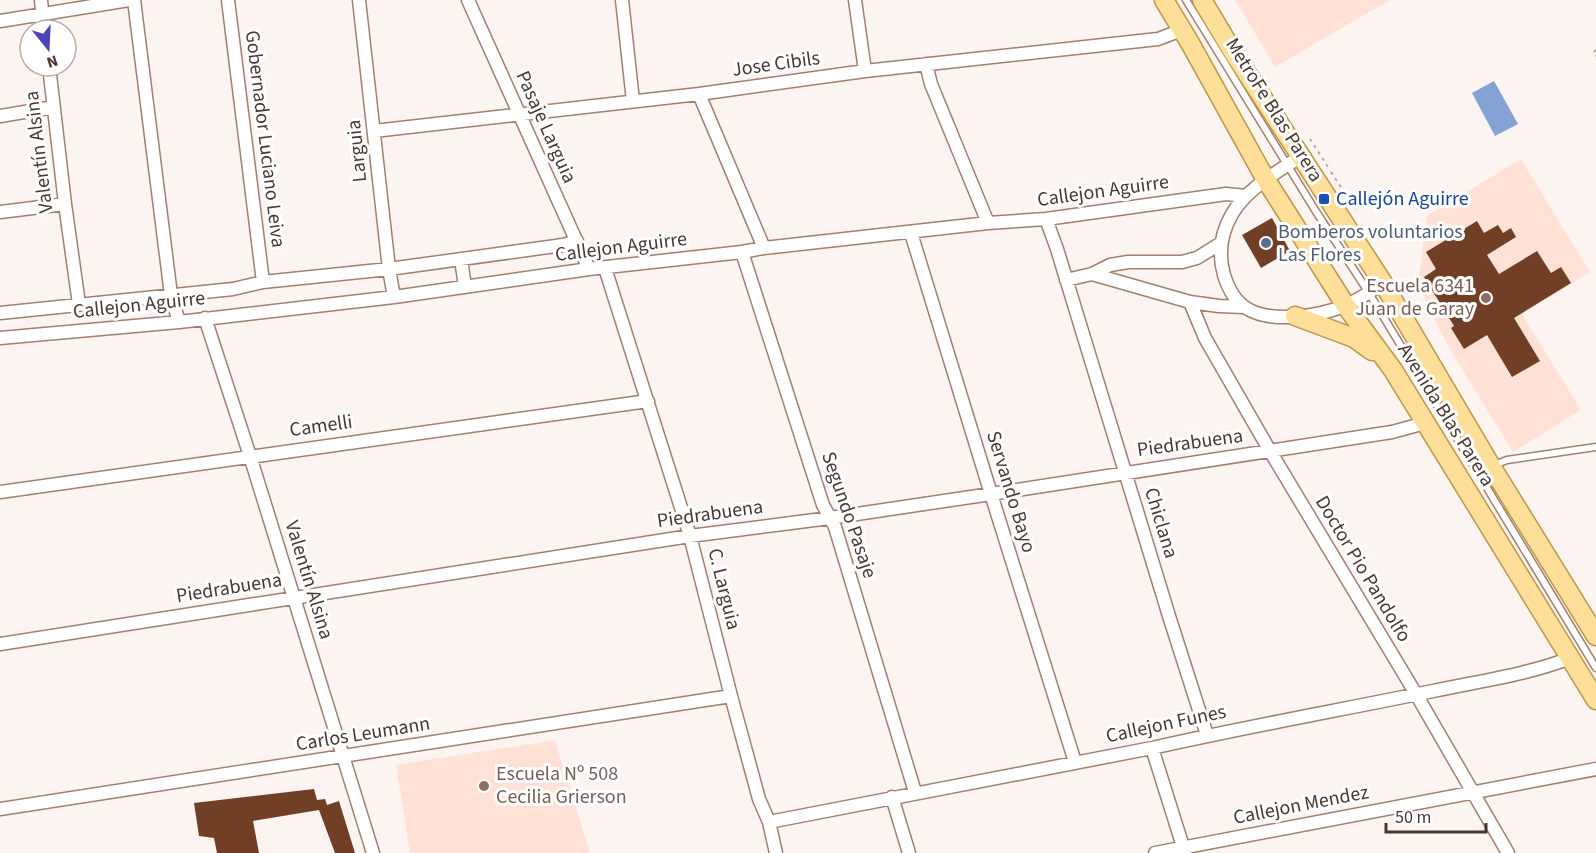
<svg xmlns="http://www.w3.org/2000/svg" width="1596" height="853" font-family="'Source Sans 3',sans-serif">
<rect width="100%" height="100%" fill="#fcf4f0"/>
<path fill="#ffe2d5" d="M1235,0h155l-115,67z
M1521,159l69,113 -68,42 59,96 -68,42 -58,-94 -20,-37 -17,-39 9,-66z
M555,740l35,113h-180l-14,-88z"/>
<path fill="#85a2d4" d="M1494,81l24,43 -23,12 -23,-43z"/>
<path fill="#703f25" d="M1272,218l18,33 -29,17 -19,-33z
M1477,221l7,12 14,-8 5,8 8,-5 5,9 -29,18 12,19 38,-23 14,22 10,-6 10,16 -57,35 26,43 -28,16 -25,-42 -23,14 -13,-21 3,-2 -30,-49 12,-8 -10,-17z
M314,789l3,11 8,-1 2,6 12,-4 16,52h-20l-16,-43 -66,11 6,32h-42l-3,-15 -15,-2 -5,-33z"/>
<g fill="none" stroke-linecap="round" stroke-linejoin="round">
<defs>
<path id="lane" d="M1186,0l129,210 54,83 227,375
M1494,465l13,-5 89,-13"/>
<path id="street" d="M41,0l3,30
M134,0l37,295 8,27
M228,0l35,282
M359,0l30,269 5,28
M468,0l121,269
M622,0l11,101
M855,0l10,71
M0,21l129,-21
M926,64l5,20 57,139
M49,66l16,138 14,100
M699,94l65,154
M0,116l54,-9
M374,131l325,-37 166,-23 293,-32 24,-9
M1301,156c-23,16 -54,32 -69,58 -11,19 -14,40 -8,61 4,13 11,26 22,33 25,16 73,8 98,-2 14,-5 27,-15 39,-23
M0,212l65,-8
M1046,219l11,30 112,367 38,119
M911,233l80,261 84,268
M742,252l81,253 12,22 80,265
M461,259l4,28
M605,268l85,268 41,160 28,103 10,23 7,31
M1092,274l98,28 29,4 25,1
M1066,280l26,-6 18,-9 18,-3h54l15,-4 24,-15
M1190,302l15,36 65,113 146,243 92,159
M0,313l233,-24 30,-7 126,-13 174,-24 14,-4
M205,318l45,138 123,397
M0,338l179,-16 215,-25 195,-28 153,-17 22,-4 224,-25 58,-4 180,-25 20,2
M0,492l648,-91
M0,644l690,-108 140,-18 161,-24 401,-62 33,-9
M1152,748l33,105
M892,797l17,56
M0,809l731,-113
M769,822l383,-74c93,-21 188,-38 281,-57 46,-10 94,-16 137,-33
M1155,853l441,-84"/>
<path id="primary" d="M1164,0l26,43 76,137 80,126 47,64 203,330
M1202,0l33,55 148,228 108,183 105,170
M1295,316l59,22 18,13"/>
</defs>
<use href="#lane" stroke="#a27f6f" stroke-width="9"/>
<use href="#street" stroke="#a27f6f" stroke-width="15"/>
<use href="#primary" stroke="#bd9648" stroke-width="21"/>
<path stroke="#b2a6a1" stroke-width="2" stroke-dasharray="3 4.5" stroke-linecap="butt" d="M1596,50l-3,3 3,3
M1310,139l18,28
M1331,172l25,38"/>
<use href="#lane" stroke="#fff" stroke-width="6"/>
<use href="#street" stroke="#fff" stroke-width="12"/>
<use href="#primary" stroke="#fddf99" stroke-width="18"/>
</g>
<rect fill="#1a4fb4" stroke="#fff" stroke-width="2" x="1318" y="193" width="12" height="12" rx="3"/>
<circle fill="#5c6f8a" stroke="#fff" stroke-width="2" cx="1266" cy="243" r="6"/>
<g fill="#8d6e63" stroke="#fff" stroke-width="2">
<circle cx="1486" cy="298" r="6"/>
<circle cx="484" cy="786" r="6"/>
</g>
<g text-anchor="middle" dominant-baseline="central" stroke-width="6" stroke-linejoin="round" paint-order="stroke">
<g font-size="20" fill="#483831" stroke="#fff">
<text transform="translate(776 64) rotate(-8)">Jose Cibils</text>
<text transform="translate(1274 110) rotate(58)">MetroFe Blas Parera</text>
<text transform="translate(546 127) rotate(66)">Pasaje Larguia</text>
<text transform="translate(265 139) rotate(83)">Gobernador Luciano Leiva</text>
<text transform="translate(357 151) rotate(-96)">Larguia</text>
<text transform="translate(39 152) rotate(-97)">Valentín Alsina</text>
<text transform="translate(1103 191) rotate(-8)">Callejon Aguirre</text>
<text transform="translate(621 247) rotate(-7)">Callejon Aguirre</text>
<text transform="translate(139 305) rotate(-6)">Callejon Aguirre</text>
<text transform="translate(1446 415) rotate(58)">Avenida Blas Parera</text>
<text transform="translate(321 426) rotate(-8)">Camelli</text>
<text transform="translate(1190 443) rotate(-8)">Piedrabuena</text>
<text transform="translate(1011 492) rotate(73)">Servando Bayo</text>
<text transform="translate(710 514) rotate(-8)">Piedrabuena</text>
<text transform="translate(849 515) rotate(71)">Segundo Pasaje</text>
<text transform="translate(1161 523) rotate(73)">Chiclana</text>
<text transform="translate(1363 569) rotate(59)">Doctor Pio Pandolfo</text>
<text transform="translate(309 580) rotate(73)">Valentín Alsina</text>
<text transform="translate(229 588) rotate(-9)">Piedrabuena</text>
<text transform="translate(724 589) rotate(76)">C. Larguia</text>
<text transform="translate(1166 724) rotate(-12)">Callejon Funes</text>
<text transform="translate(363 734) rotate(-9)">Carlos Leumann</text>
<text transform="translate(1301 805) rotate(-11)">Callejon Mendez</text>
</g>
<g font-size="20" fill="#164399" stroke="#fff" text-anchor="start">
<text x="1336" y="199">Callejón Aguirre</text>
</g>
<g font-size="20" fill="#4e5e75" stroke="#fff" text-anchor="start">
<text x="1278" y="232">Bomberos voluntarios<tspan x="1278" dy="23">Las Flores</tspan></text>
</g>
<g font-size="20" fill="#785e54" stroke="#fff" text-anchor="end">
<text x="1474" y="286">Escuela 6341<tspan x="1474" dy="23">Juan de Garay</tspan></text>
<text x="496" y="774" text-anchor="start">Escuela Nº 508<tspan x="496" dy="23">Cecilia Grierson</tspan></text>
</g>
</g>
<g transform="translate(48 48) rotate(162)"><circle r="28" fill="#ffffff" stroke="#b6afad" stroke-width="1.5"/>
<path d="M0-4.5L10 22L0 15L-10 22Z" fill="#4c42b9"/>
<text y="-9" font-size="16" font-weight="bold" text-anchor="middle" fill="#483831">N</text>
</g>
<path d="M1386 823v9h100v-9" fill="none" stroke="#483831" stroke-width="3"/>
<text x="1395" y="823" font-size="18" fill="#483831" stroke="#ffffff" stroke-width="4.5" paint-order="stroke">50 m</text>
</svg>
